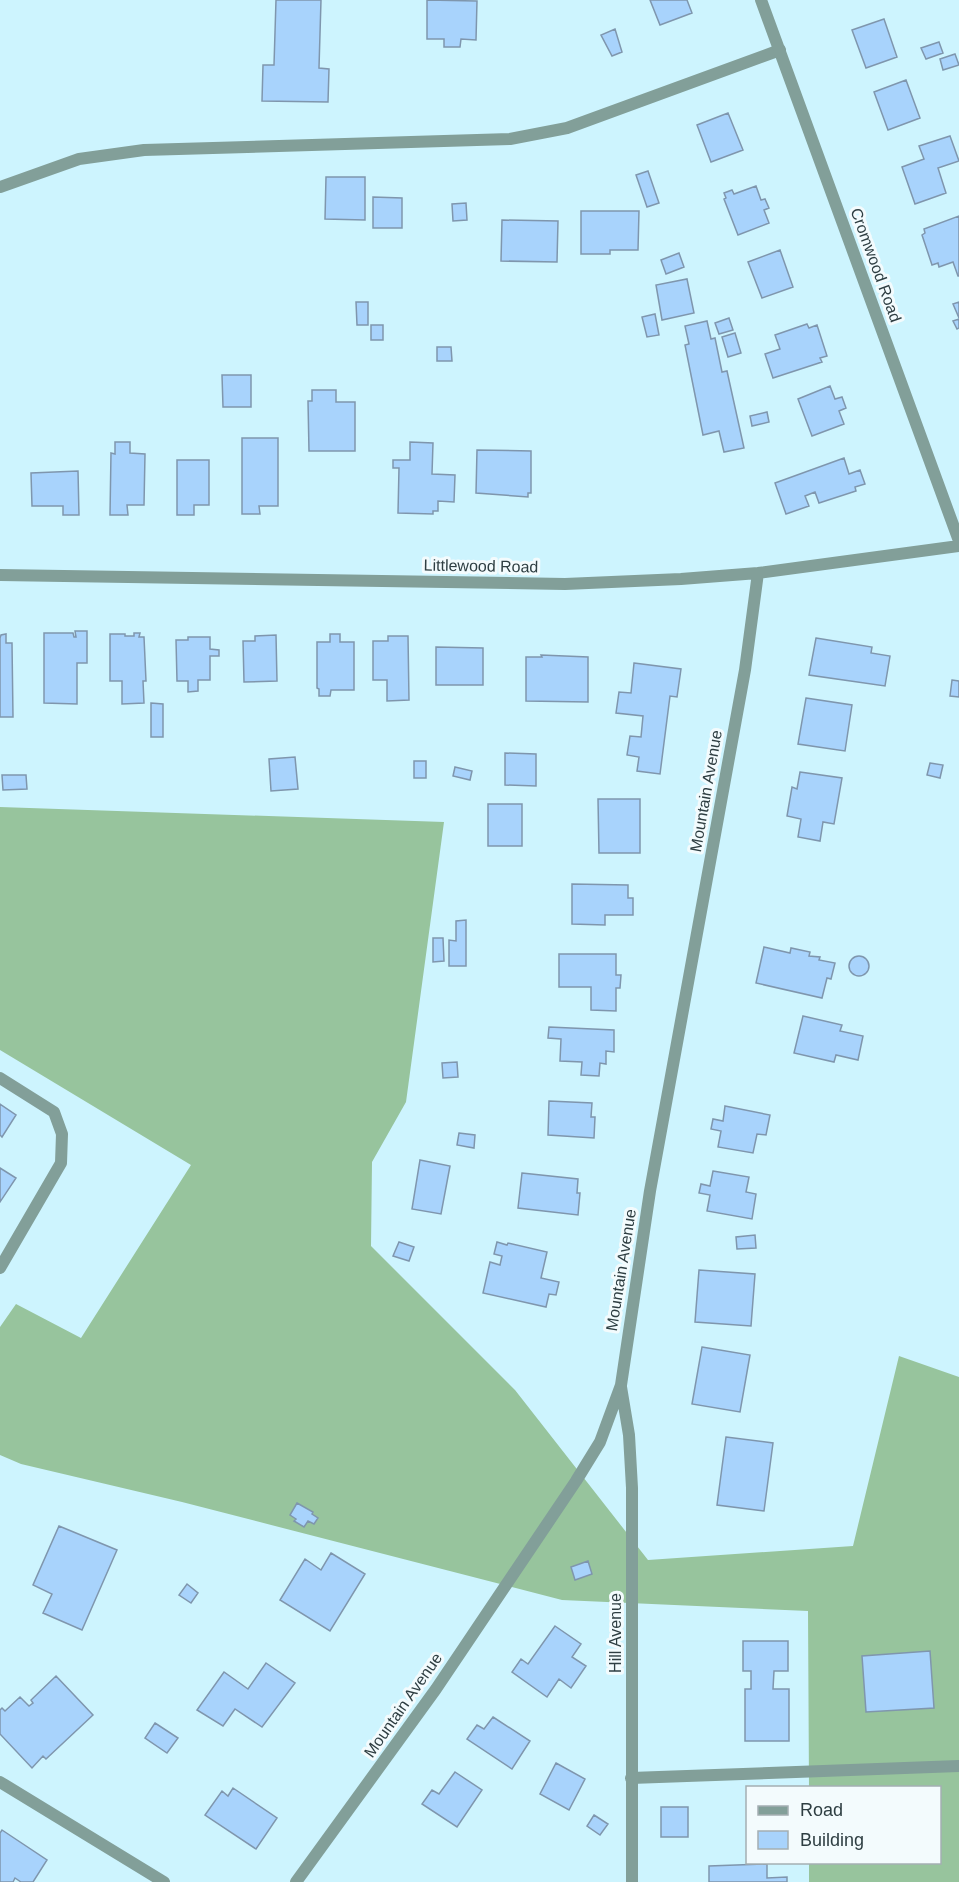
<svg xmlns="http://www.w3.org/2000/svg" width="959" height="1882" font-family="Helvetica,sans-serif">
<rect width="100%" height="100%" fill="#cdf4fe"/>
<path fill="#97c49d" d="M0,807l444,15 -38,280 -34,60 -1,84 144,144 133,170 205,-14 46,-190 60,21v505h-150v-19l131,-1v-74l-131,-1 -1,-176 -246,-11 -380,-98 -161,-38 -21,-9v-128l16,-23 65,34 110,-173 -191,-115z"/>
<path fill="#a8d3fc" stroke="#7f96ad" stroke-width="1.5" d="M276,0h45l-2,68 10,1 -1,33 -66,-1 1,-36h11z
M427,0l50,1 -1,39 -15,-1 -1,8h-16v-8h-17z
M650,0h37l5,13 -32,12z
M884,19l13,38 -31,11 -14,-38z
M615,29l7,23 -10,4 -11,-21z
M939,42l4,11 -17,6 -5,-11z
M955,54l4,11 -16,5 -3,-11z
M906,80l14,38 -32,12 -14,-38z
M728,113l15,37 -32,12 -14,-37z
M950,136l9,25 -21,7 8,25 -31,11 -13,-37 22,-8 -5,-13z
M648,171l11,32 -12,4 -11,-32z
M326,177h39v43l-40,-1z
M756,186l5,14 4,-1 4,9 -5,2 5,13 -31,12 -14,-36 2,-1 -2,-5 8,-3 2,4z
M373,197l29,1v30h-29z
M466,203l1,17 -14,1 -1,-17z
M581,211h58l-1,39h-28v4h-29z
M959,216v60h-1l-5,-14 -14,5 -1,-4 -6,2 -10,-30 3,-2 -1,-4z
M502,220l56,1 -1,41 -56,-1z
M780,250l13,37 -31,11 -14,-36z
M679,253l5,14 -18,7 -5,-14z
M687,279l7,34 -32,7 -6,-35z
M356,302h12v23h-11z
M959,302v16l-6,-14z
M655,314l4,21 -12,2 -5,-20z
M729,318l4,12 -14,4 -4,-11z
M959,319v9l-2,1 -4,-8z
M707,321l4,18 4,-1 7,34 5,-1 17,77 -20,4 -5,-21 -16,4 -18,-90 4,-1 -4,-18z
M807,324l2,4 8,-3 10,31 -7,2 2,4 -49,16 -8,-24 15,-5 -5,-14z
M371,325h12v15h-12z
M735,333l6,20 -13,4 -6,-20z
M437,347h14l1,14h-15z
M222,375h29v32h-28z
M830,386l5,13 7,-2 4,11 -7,3 5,13 -32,12 -14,-37z
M312,390h24v12h19v49h-46l-1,-50h4z
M767,412l2,10 -17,4 -2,-10z
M242,438h36v68h-19l1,8h-18z
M115,442h15v11l15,1 -1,51h-17l1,10h-18l1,-62 4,1z
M410,442l23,1 -1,31 23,1 -1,27 -16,-1v10h-5v3l-35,-1 1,-45h-6v-8h17z
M477,450l54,1v42h-3v4l-52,-4z
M844,458l5,16 11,-4 5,14 -10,3 1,4 -37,12 -4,-11 -10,4 4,10 -23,8 -11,-31z
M177,460h32v45h-15v10h-17z
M78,471l1,44h-16v-9h-31l-1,-33z
M75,631h12v32h-10v41l-33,-1v-70h29l1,4h2z
M134,633h6l-1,4h5l2,44h-3l1,22 -22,1v-23h-12v-47h15v2h9z
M6,634v9h6l1,74h-13v-79l1,-3z
M330,634h10v8h14v48h-23l-1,6h-11v-7l-2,-1v-46h13z
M276,635l1,46 -33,1 -1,-41h12v-5z
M388,636h20l1,64 -22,1v-21h-14v-39h15z
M188,637h22v12l9,1v6h-9v24h-12v11l-10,1v-11h-11l-1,-41h12z
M816,638l56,9 -1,6 19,3 -5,30 -76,-11z
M436,647l47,1v37h-47z
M541,655l47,2v45l-62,-1v-44h16z
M634,663l47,6 -4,28 -7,-1 -10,78 -23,-3 2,-14 -12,-2 3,-19 11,1 2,-21 -27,-3 3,-21 12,1z
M952,680l7,1v16l-9,-1z
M806,698l46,7 -7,46 -47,-7z
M151,703l12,1v33h-12z
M505,753l31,1v32l-31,-1z
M295,757l3,32 -27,2 -2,-32z
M414,761h12v17h-12z
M930,763l13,2 -3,13 -13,-3z
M455,767l17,4 -2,9 -17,-4z
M800,772l42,6 -8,46 -11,-2 -3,19 -22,-4 3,-18 -14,-3 5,-29 5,2z
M2,775h24l1,14 -24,1z
M598,799h42v54h-41z
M488,804h34v42h-34z
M572,884l56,1v13h5v17h-28v10l-33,-1z
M466,920v46h-17v-26l7,1v-20z
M433,938h10l1,23 -11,1z
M764,947l26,6 1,-5 19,4 -1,4 11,1 -1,3 16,3 -4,16 -4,-1 -5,20 -66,-15z
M559,954h57v21h5l-1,13h-4v23l-25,-1v-23h-32z
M849 966a10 10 0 1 1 20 0a10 10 0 1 1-20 0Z
M803,1016l39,9 -2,6 23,5 -5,24 -22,-5 -2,7 -40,-9z
M549,1027l65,3v22l-8,-1v13l-6,-1 -1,13 -18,-1 1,-13 -22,-1 1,-22 -13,-1z
M457,1062l1,15 -15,1 -1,-15z
M549,1101l43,2 -1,14h4l-1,21 -46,-3z
M0,1104l16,11 -14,22 -2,-2z
M725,1106l45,9 -4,20 -9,-1 -4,19 -35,-6 3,-16 -10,-2 2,-10 10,2z
M459,1133l16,2 -1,13 -17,-3z
M420,1160l30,6 -9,48 -29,-5z
M0,1168l16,10 -16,24z
M713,1171l36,6 -3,15 10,2 -4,25 -45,-8 3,-16 -11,-2 2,-9 9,2z
M522,1173l56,6 -1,14h3l-2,22 -60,-7z
M755,1235l1,13 -19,1 -1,-12z
M399,1242l15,5 -5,14 -16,-5z
M497,1242l10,3 1,-2 39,9 -6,26 18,4 -3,13 -7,-1 -3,13 -63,-14 7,-31 10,3 2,-9 -8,-2z
M699,1270l56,4 -4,52 -56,-4z
M702,1347l48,8 -10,57 -48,-8z
M726,1437l47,6 -9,68 -47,-6z
M297,1503l16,9 -1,2 6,4 -4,6 -6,-3 -4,6 -10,-6 2,-2 -6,-4z
M59,1526l58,24 -35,80 -39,-17 9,-19 -19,-9z
M331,1553l34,21 -35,57 -50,-31 25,-41 16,11z
M588,1561l4,13 -17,6 -4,-13z
M187,1584l11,9 -7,10 -12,-8z
M555,1626l26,18 -9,13 14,9 -15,22 -12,-9 -12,18 -35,-25 9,-13 7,5z
M743,1641h45v30h-14l-1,18h16v52h-44v-52h6v-18h-8z
M930,1651l4,57 -68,4 -4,-56z
M266,1663l29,20 -33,44 -27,-18 -12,17 -26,-16 27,-38 24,17z
M56,1676l37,39 -47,44 -3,-3 -11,12 -32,-34v-24l2,-2 3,3 15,-14 9,9 4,-3 -2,-3z
M493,1717l37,24 -18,28 -45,-30 10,-14 7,4z
M155,1723l23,15 -11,15 -22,-15z
M556,1763l29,16 -16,31 -29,-16z
M455,1772l27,18 -25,37 -35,-23 10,-14 7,4z
M233,1788l44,30 -21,31 -51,-34 17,-24 6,5z
M661,1807h27v30h-27z
M594,1815l14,9 -8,11 -13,-9z
M2,1830l45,30 -14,22h-12l-6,-4 -2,4h-13v-49z
M767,1864v14l20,-1v5h-78v-16z"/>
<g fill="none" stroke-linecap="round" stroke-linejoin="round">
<path stroke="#829f99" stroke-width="12" d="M0,187l79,-28 65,-9 366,-11 57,-11 213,-78
M0,1078l54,34 8,22 -1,29 -61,105
M631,1778l328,-12
M0,1782l164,100"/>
<path stroke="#829f99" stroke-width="12" d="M761,0l198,541
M0,575l565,9 116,-5 77,-6 201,-27
M621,1387l8,48 3,53v394
M296,1882l140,-193 140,-208 24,-39 21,-57 29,-194 95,-521 13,-97"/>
</g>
<g text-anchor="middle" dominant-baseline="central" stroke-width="6" stroke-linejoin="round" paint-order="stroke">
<g font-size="16" fill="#2e3e42" stroke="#f3fbfd">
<text transform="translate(876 265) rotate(70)">Cromwood Road</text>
<text transform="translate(481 566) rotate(1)">Littlewood Road</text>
<text transform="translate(706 791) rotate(-80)">Mountain Avenue</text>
<text transform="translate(621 1270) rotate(-81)">Mountain Avenue</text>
<text transform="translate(615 1633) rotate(-90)">Hill Avenue</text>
<text transform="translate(403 1705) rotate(-55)">Mountain Avenue</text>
</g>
</g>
<rect x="746" y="1786" width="195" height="78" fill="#f3fbfd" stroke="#a4afb2" stroke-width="1.5"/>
<rect x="758" y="1806" width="30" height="9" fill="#829f99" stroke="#a4afb2" stroke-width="1.5"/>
<text x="800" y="1816" font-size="18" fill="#2e3e42">Road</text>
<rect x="758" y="1831" width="30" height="18" fill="#a8d3fc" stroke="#a4afb2" stroke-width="1.5"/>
<text x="800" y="1846" font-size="18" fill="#2e3e42">Building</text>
</svg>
